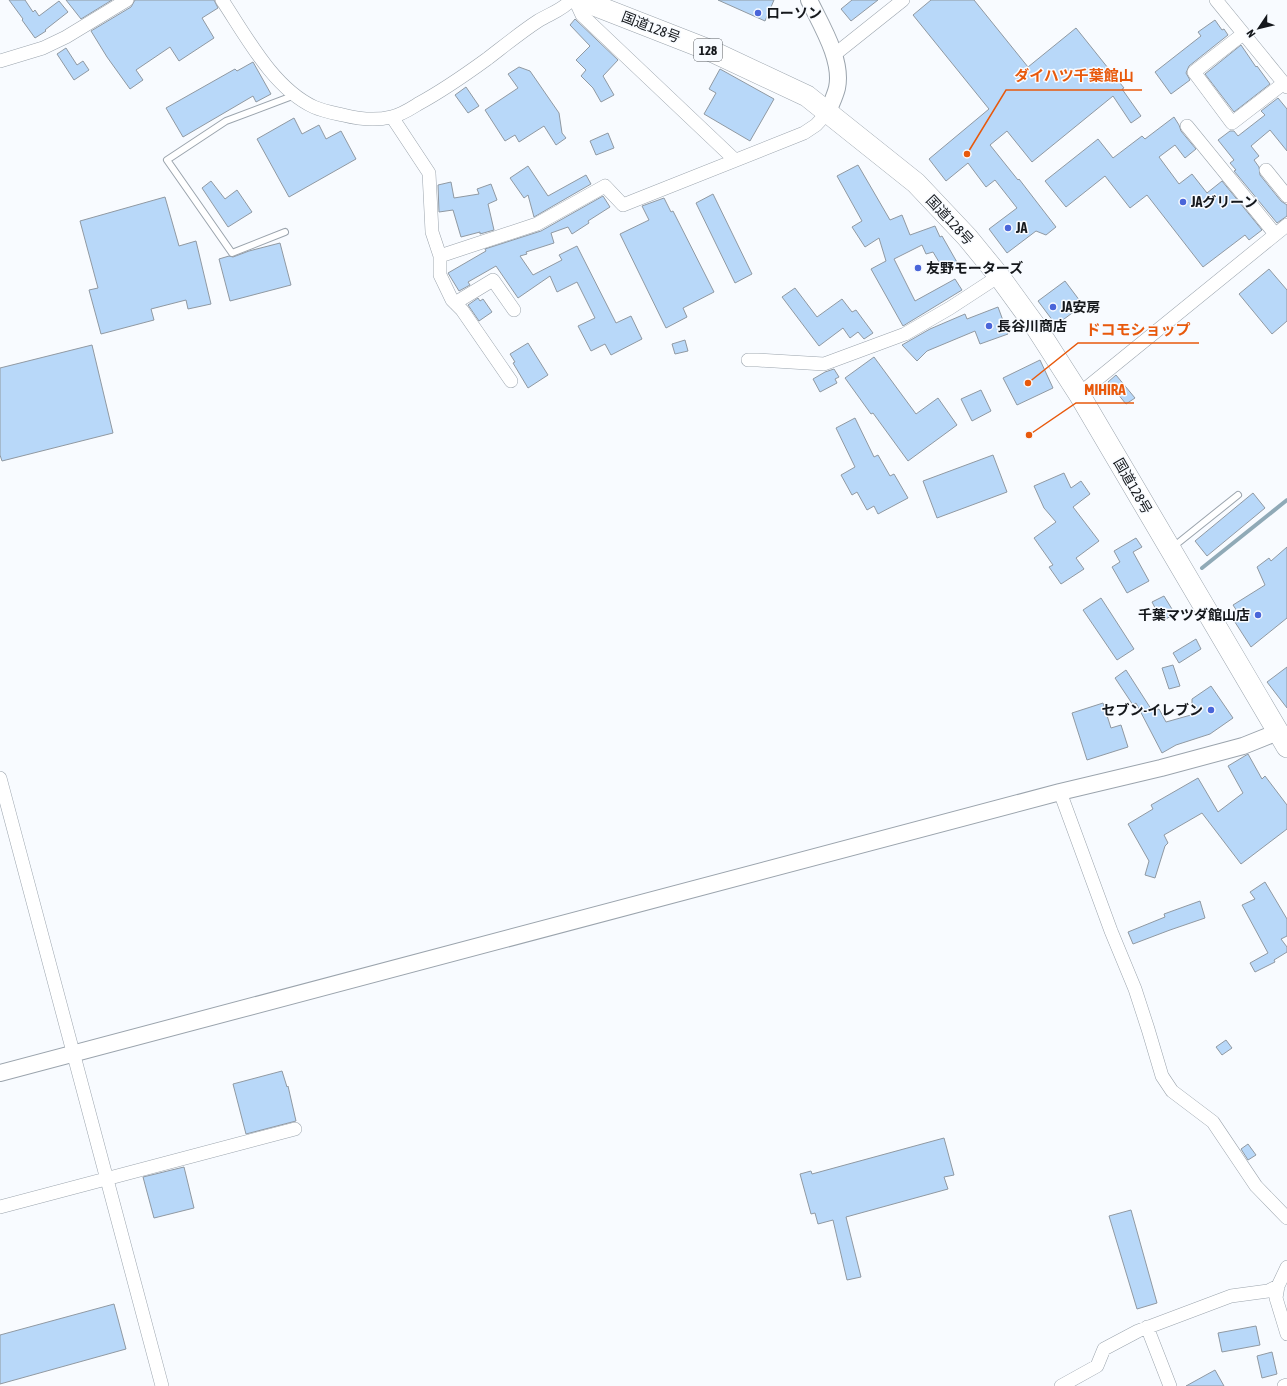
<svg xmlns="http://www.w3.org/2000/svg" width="1287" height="1386" font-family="'Asap Condensed','Noto Sans JP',sans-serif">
<rect width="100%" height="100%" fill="#f8fbff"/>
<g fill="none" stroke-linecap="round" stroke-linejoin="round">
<path stroke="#90aab7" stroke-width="4" d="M1202,568l85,-68"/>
</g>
<path fill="#b8d8f9" stroke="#9099a2" d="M9,0h16l8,12 2,-2 4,6 20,-15 9,11 -23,18 1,1 -11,7 -13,-18 1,-1z
M66,0h46l-31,19z
M135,0h79l4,8 -16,10 12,20 -35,23 -9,-14 -34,23 7,10 -13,9 -23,-32 -16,-26 40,-24z
M718,0h56l-9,21z
M852,0h26l-27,21 -10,-12z
M931,0h43l54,67 48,-39 48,60 -2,1 19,27 -10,7 -18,-27 -81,66 -25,-31 -17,14 28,35 1,-1 37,48 -10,8 -10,-4 -29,22 -18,-24 28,-21 -22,-28 -9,7 -18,-24 -22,18 -17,-22 60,-50 -76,-94z
M575,19l43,41 -15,16 11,19 -13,7 -8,-14 -12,-12 5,-6 -10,-10 14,-14 -20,-21z
M1215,20l7,10 2,-1 4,6 -39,31 -3,7 4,7 -19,14 -16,-22 46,-36 -3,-4z
M1241,45l15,22 1,-1 13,18 -36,28 -29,-38z
M66,48l11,17 6,-4 6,9 -15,10 -17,-26z
M253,62l18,32 -15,8 -3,-6 -70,41 -17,-29 69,-39 2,2z
M519,67l11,4 29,42 3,20 4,5 -10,7 -12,-19 -25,16 -4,-7 -10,6 -20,-31 33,-22 -10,-14z
M720,69l54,30 -24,42 -46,-27 12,-21 -7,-4z
M466,87l13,19 -11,7 -13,-18z
M1278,98l9,11v42l-17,-21 -19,16 8,10 -5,4 5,7 1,8 21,26 6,4v11l-10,7 -43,-52 2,-1 -6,-7 4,-3 -16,-20 12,-9h4l4,5 27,-21 -4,-4z
M1174,117l5,8 2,6 15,18 -11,9 -10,-13 -16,12 20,27 13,-10 15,19 15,-12 40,49 -13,10 -4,-5 -42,32 -56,-72 -17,13 -25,-32 -39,31 -21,-26 53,-42 15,19 29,-22 3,3z
M294,118l8,16 17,-9 7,14 15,-8 15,28 -67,38 -32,-58z
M608,133l6,15 -18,7 -6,-14z
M858,165l32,55 12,-5 8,20 25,-9 5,11 2,-1 16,28 -13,8 -12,-20 -7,2 -4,-9 -28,14 21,42 40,-22 7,11 -59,36 -32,-57 15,-8 -7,-23 -14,9 -13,-20 10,-6 -25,-45z
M528,166l20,30 38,-21 5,9 -57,33 -6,-22 -4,3 -14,-20z
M211,181l14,18 12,-9 15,22 -24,15 -26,-39z
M451,182l3,16 25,-4 -2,-5 14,-5 6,16 -9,4 6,26 -14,4v-2l-19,5 -8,-27 -14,2 -1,-27z
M713,194l39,80 -17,9 -39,-80z
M603,196l7,11 -22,14 1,2 -17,11 -4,-7 -17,6 3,10 -28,9 1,2 -7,2 13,19 29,-15 -3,-5 18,-9 39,77 15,-7 11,23 -31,16 -6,-11 -14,7 -13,-25 17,-8 -18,-36 -20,10 -7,-16 -32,22 -22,-32 -28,16 2,3 -11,6 -11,-18 38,-22 -1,-2 56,-18z
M165,197l14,49 17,-5 15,63 -23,5 -2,-9 -35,9 3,11 -53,14 -12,-44 9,-2 -18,-67z
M664,198l7,14 2,-1 41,81 -31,16 4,9 -21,11 -46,-94 29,-14 -7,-14z
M280,243l11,42 -61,16 -11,-42 10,-3 4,1 16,-6z
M1269,269l18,21v31l-15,13 -33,-40z
M1065,281l18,24 -27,20 -18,-24z
M795,288l22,29 25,-18 10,13 4,-2 17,23 -9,6 -6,-7 -8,6 -7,-10 -24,18 -37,-49z
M478,298l2,3 3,-2 9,13 -13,9 -11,-16z
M998,307l10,27 -28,10 -5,-13 -48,20 -10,10 -15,-16 28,-16 35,-15 2,5z
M685,340l3,11 -13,3 -3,-10z
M528,343l20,32 -20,13 -15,-25 2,-1 -5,-8z
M92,345l21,88 -111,28 -2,-6v-87z
M874,357l42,57 22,-16 19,27 -49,36 -35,-48 -2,1 -26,-36z
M1040,360l13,28 -36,17 -14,-27z
M834,369l5,8 -4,2 2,4 -17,9 -7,-13 12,-7z
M1116,375l19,23 -9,6 -18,-22z
M981,390l10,21 -19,10 -11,-22z
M855,418l19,39 4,-2 12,21 4,-2 14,24 -30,16 -4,-8 -7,4 -10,-18 -5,3 -11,-20 14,-8 -19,-39z
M993,455l14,37 -70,26 -14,-37z
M1064,473l7,15 10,-7 9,13 -17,13 26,34 -23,17 8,11 -23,15 -12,-17 4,-2 -19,-27 22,-16 -12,-14 -10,-22z
M1253,493l12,15 -58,48 -12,-15z
M1136,538l6,9 -9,5 16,29 -22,12 -15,-26 8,-5 -6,-11z
M1287,547v71l-36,29 -20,-31 6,-5 -4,-6 32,-20 -8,-18 12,-9 2,3z
M1164,596l11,18 -13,7 -10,-19z
M1101,598l33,51 -17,11 -34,-50z
M1196,639l5,10 -22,14 -6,-10z
M1173,665l7,21 -11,3 -7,-21z
M1287,667v41l-20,-26z
M1126,670l27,42 6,-3 7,13 32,-9 -6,-9v-5l19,-13 22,32 -23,16 -34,11 -14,8 -26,-50 -3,2 -18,-27z
M1103,703l8,25 10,-3 7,22 -41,13 -15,-47z
M1248,754l14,25 3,-3 22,29v24l-46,35 -39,-51 -38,22 4,8 -3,3 -10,32 -10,-3 4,-14 -21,-37 25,-15 -2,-4 47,-27 20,34 25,-19 -15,-27z
M1265,882l22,37v17l-6,3 6,8v5l-13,8 1,2 -20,10 -5,-9 18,-10 -26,-48 13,-6 -5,-7z
M1200,901l5,17 -35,12 -37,14 -5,-12 37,-15 -1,-3z
M1226,1040l6,8 -10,7 -6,-8z
M282,1071l5,16 1,-1 8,35 -50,13 -13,-50z
M944,1138l10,37 -10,2 4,12 -102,28 15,60 -14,3 -14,-60 -15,4 -3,-11 -4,1 -11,-40 11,-3 1,3z
M1248,1144l8,11 -8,5 -7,-11z
M184,1167l10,41 -40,10 -11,-41z
M1131,1210l26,93 -20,6 -28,-93z
M114,1304l12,45 -126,35v-49z
M1256,1326l4,19 -38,7 -4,-19z
M1272,1352l5,22 -15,4 -5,-22z
M1215,1370l9,16h-38z"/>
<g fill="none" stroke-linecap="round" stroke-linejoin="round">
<defs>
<path id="service" d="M285,232l-53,21 -65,-93 59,-39 69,-26
M1173,547l65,-52"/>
<path id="minor" d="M222,0c24,36 51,88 92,107 9,4 20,6 29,8 16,4 32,6 48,2 10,-2 19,-8 27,-13 24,-13 47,-29 69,-45 17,-13 34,-27 51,-38 11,-7 25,-11 33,-21
M575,0l7,15 153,145
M1216,0l71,87
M1243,34l-49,38 38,51 52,-40
M834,55l69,-55
M0,61l43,-13 23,-11 61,-37
M392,117l37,56 3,59 8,24 97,-32 68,-38 18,19 181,-72 12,-8 12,-13
M1187,126l88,108
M1266,170l21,26
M440,256v19l12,25 10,10 49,71
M455,303l38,-23 21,30
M748,360h10l66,4 81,-30 45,-26 49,-32
M1079,394l208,-169
M0,778l162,608
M1060,792l51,139 24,58 13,40 14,47 10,15 41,31 43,64 31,32
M0,1207l295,-78
M1278,1286l-2,12 11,36
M1147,1327l23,59
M1061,1386l36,-20 7,-17 34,-18 93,-35 37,-5 10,-5 9,-19
M1284,1386l3,-1"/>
<path id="tertiary" d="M809,0c12,25 34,60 28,88 -2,8 -6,16 -9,24
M0,1073l1060,-281 101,-24 82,-22 35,-14"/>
<path id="trunk" d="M581,0l128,50 98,46 109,87 51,54 32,39 37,51 43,67 208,353"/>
</defs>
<use href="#service" stroke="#9ba4ad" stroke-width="8"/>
<use href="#minor" stroke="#9ba4ad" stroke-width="14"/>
<use href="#tertiary" stroke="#9ba4ad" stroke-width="18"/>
<use href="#trunk" stroke="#9ba4ad" stroke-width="22"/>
<use href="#service" stroke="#fff" stroke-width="6"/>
<use href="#minor" stroke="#fff" stroke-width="13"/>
<use href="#tertiary" stroke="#fff" stroke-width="16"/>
<use href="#trunk" stroke="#fff" stroke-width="21"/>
</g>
<g fill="#4965d9" stroke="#f8fbff" stroke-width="1.5">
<circle cx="758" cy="13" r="4"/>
<circle cx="1183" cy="202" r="4"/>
<circle cx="1008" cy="228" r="4"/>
<circle cx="918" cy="268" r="4"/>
<circle cx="1053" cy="307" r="4"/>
<circle cx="989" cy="326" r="4"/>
<circle cx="1258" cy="615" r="4"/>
<circle cx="1211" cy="710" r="4"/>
</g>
<g text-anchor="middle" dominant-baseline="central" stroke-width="3" stroke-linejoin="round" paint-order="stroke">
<rect fill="#f8fbff" stroke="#595c60" stroke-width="1" x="694" y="39" width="28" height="22" rx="3"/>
<g font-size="13" font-weight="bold" fill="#15181c">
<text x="708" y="50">128</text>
</g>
<g font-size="14" font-weight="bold" fill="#15181c" stroke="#f8fbff" text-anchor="start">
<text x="766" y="13">ローソン</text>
<text x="1191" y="202">JAグリーン</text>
<text x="1016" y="228">JA</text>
<text x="926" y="268">友野モーターズ</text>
<text x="1061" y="307">JA安房</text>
<text x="997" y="326">長谷川商店</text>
<text x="1250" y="615" text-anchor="end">千葉マツダ館山店</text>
<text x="1203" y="710" text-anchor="end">セブン-イレブン</text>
</g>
<g font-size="14" fill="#15181c" stroke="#f8fbff">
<text transform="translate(651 27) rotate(21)">国道128号</text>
<text transform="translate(950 220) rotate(47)">国道128号</text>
<text transform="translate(1133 486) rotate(60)">国道128号</text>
</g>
</g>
<path fill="none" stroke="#e8590c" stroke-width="1.5" d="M967 154L1006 90H1142M1028 383L1078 343H1199M1029 435L1076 403H1134"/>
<g fill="#e8590c" stroke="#f8fbff" stroke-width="1.5">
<circle cx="967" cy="154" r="4"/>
<circle cx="1028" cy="383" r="4"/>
<circle cx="1029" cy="435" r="4"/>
</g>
<g font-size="15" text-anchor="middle" font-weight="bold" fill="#e8590c" stroke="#f8fbff" stroke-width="3" stroke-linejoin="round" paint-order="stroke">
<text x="1074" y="81">ダイハツ千葉館山</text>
<text x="1138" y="335">ドコモショップ</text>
<text x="1105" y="395">MIHIRA</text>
</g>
<g transform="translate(1259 28) rotate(235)" stroke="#f8fbff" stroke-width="3" paint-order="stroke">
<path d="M0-3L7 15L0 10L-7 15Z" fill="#15181c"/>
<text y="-6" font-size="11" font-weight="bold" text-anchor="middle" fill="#15181c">N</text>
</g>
</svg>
